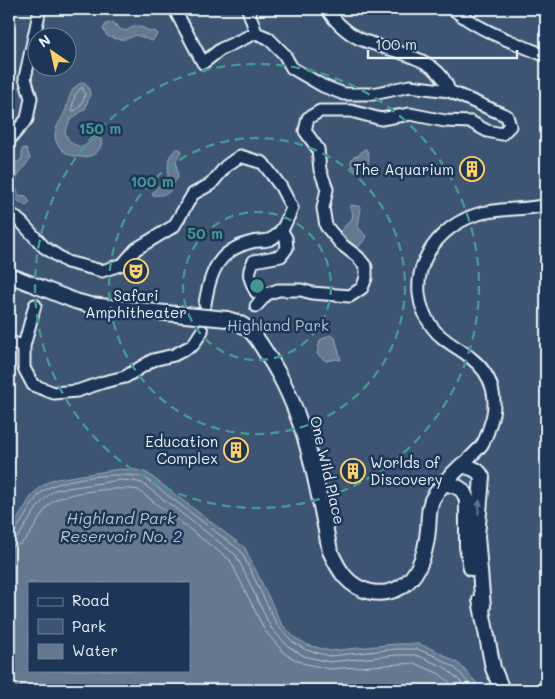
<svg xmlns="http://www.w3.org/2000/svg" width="555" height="699" font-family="Mali,sans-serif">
<rect width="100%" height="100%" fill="#253d5d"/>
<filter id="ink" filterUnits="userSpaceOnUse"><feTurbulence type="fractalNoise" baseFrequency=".02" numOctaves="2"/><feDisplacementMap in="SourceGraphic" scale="10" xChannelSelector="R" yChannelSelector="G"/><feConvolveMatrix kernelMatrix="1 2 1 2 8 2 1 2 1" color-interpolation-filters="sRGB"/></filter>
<g filter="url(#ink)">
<path fill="#3e5472" stroke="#93a2b5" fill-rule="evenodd" d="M9,9h537v681h-537zM38,38h30v30h-30zM29,583h160v87h-160z"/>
<path fill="#657890" stroke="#99a8ba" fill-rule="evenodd" d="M113,22l7,7 6,2 9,-5 9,2 6,4 5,-1 3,3 -6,7c-6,-1 -10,-5 -17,-6 -9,6 -18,5 -28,1l-4,-7 3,-5z
M84,82l5,6 1,7 -5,14 -15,11 -5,12c3,9 8,14 18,15l14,-10 5,3c-1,27 -48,20 -47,-6 1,-9 8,-16 11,-25 3,-11 5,-24 18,-27z
M26,148l4,10c-7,14 -20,19 -11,37l7,1 4,7 -4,3 -7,-4 -8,-10v-21l4,-7 7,-5v-10z
M177,149h3l2,2 -6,10 2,17c-5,4 -3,6 -6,11 -4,6 -14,7 -20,6l1,-3 15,-16c1,-12 -2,-20 9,-27z
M366,149c4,5 3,14 1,20l-15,1 -1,-9 3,-5 5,-1 4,-5z
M352,205l9,2 -3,20 8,9 -1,3 -8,10c-8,-4 -17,-9 -17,-18l12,-12 1,-6 -4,-6z
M330,335l5,3 6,22 -5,-1 -10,2 -9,-7 3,-14z
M120,469l16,1 11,3 98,75 36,75 14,15 13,7 22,6 66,-7h22l17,6 24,14 16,17 6,9h-472v-157l22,-36 8,-9 12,-8zM29,583h160v87h-160z"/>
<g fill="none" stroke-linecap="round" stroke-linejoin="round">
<path stroke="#b4c1ce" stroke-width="1" d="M83,88l2,7c-2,6 -5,15 -12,16l-1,-3 3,-13 5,-6z
M9,534c10,-2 23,-34 33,-42 17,-15 82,-21 103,-14l96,73 36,74 16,17 13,8 24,6 66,-7h21l16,6 22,13 20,22
M9,540l5,-1 5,-3c11,-17 19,-34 36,-46l65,-10 14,1 8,2 94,72 35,73 18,19 15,9 25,6 68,-7h19l28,12 14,12 10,11
M9,547c23,0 27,-32 43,-45 11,-10 72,-16 86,-12l92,70 35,71 20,23 17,9 27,6 85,-6 26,11 18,16"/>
<defs>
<path id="minor" d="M172,9l3,1 28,53 18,-14 35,-16 12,5 16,16 8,14 31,18 21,8h29l37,-8 39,5 58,25 3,10 -8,8 -15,-3 -16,-9 -26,-1 -35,-7 -29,5 -30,-8h-31l-12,7 -3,13 13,18 2,21 7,19 -4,19 3,18 15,18 17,13 8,10v11l-4,10 -12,8 -38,-3 -11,-3h-23l-11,4 -11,-2c-6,-13 -10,-18 -2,-31l27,-5 6,-8 -1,-10 -5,-8
M248,9l8,24
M327,9c8,13 23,27 38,32 28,11 75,16 84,50
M453,9c28,23 61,33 93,47
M9,140l18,-21 4,-21 -6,-20 15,-69
M9,212l13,11 22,24 23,15 35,9 21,-7 13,-15 38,-23 19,-32 18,-10 15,-18 14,-10 23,7 18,24 11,21c-5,12 -9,25 -21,31 -6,3 -14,1 -19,3 -34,8 -42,30 -47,62
M256,306l11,-12
M9,342l15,4v22l9,17 21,8 23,-2 27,-9 21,-5 28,-17 21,-5 19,-10 9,-14
M24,346l11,-41
M462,465c6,-6 13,-12 19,-19 4,-5 7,-14 9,-21 9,-25 3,-50 -19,-67 -13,-11 -29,-17 -39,-31 -31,-43 -4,-96 43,-112 23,-8 48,-4 71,-10"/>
<path id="major" d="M9,275l66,26 15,4 75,8
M227,319c24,6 29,18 41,37 39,60 48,126 62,195 9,20 18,36 41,41 10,2 21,0 30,-5 19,-12 25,-36 27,-57 1,-10 0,-20 4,-30 7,-14 19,-24 30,-35 8,3 16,3 20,12l-5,59 6,71
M444,483c12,3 20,4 23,18v46l4,21
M480,600l13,68 9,22"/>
</defs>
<use href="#minor" stroke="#e8f1f8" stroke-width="15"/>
<use href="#major" stroke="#e8f1f8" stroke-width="18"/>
<use href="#minor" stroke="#1d3557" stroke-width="11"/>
<use href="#major" stroke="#1d3557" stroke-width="14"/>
<defs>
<path id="major-bridge" d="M165,313l62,6"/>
</defs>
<use href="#major-bridge" stroke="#e8f1f8" stroke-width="18" stroke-linecap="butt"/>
<use href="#major-bridge" stroke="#1d3557" stroke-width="14"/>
</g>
<defs><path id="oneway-solid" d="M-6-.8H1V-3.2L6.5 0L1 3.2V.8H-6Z" transform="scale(1.25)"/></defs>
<use fill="#64778f" href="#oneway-solid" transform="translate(479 507) rotate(-85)"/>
</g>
<g fill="none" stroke="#459590" stroke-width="2.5" stroke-dasharray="9 6">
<circle cx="257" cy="286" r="74"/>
<circle cx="257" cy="286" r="148"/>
<circle cx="257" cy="286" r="222"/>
</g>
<defs>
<symbol id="building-ring" viewBox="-11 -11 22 22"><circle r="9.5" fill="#1d3557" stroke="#ffd166" stroke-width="1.5"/><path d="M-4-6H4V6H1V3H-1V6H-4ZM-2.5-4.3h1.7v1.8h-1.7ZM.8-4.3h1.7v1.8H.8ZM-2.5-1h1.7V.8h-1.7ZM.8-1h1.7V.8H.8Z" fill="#ffd166"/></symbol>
<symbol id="theatre-ring" viewBox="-11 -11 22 22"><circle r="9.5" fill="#1d3557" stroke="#ffd166" stroke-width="1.5"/><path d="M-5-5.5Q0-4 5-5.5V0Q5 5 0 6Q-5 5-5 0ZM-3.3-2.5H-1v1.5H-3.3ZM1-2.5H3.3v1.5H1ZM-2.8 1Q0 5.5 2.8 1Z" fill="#ffd166"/></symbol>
</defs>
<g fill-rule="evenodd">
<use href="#building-ring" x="458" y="155" width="28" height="28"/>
<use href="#theatre-ring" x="122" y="257" width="28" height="28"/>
<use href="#building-ring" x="222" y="436" width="28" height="28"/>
<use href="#building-ring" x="339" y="457" width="28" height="28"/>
</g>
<g text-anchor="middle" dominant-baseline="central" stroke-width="5" stroke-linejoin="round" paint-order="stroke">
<g font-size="15" fill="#e8f1f8" stroke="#1d3557" text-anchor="end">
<text x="454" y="169">The Aquarium</text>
<text x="136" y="295" text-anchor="middle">Safari<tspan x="136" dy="17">Amphitheater</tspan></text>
<text x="218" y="441">Education<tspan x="218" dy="17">Complex</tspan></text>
<text x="370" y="462" text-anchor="start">Worlds of<tspan x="370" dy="17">Discovery</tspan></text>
</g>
<g font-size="15" fill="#b5c2d0" stroke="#1d3557">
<text x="278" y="325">Highland Park</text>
</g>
<g font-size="15" fill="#e8f1f8" stroke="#1d3557">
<text transform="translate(328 470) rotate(77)">One Wild Place</text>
</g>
<g font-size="16" font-style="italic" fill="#b4c1ce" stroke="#1d3557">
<text x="121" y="517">Highland Park<tspan x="121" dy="18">Reservoir No. 2</tspan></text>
</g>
</g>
<circle cx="257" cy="286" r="8" fill="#459590" stroke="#1d3557" stroke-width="2.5"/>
<g font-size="15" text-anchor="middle" font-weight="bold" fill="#459590" stroke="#1d3557" stroke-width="5" stroke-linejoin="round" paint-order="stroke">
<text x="100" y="134">150 m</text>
<text x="152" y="187">100 m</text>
<text x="205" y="239">50 m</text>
</g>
<rect width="555" height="699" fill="none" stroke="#1d3557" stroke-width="30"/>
<rect x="15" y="15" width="525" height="669" fill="none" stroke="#e8f1f8" stroke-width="2" filter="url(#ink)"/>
<rect x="28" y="582" width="162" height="90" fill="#1d3557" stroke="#6e8097"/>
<rect x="38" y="598" width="25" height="8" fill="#1d3557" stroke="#6e8097"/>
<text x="72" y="606" font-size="15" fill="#e8f1f8">Road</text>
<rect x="38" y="619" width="25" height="15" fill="#3e5472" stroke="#6e8097"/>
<text x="72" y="632" font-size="15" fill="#e8f1f8">Park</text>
<rect x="38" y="644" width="25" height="15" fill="#657890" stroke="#6e8097"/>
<text x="72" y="656" font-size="15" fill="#e8f1f8">Water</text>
<g transform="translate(52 52) rotate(326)"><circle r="24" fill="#1d3557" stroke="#6e8097"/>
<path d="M0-4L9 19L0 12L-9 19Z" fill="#ffd166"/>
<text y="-8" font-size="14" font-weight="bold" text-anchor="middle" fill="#e8f1f8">N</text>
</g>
<path d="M368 50v8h149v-8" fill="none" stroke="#e8f1f8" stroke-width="2.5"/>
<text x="375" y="50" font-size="15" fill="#e8f1f8" stroke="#1d3557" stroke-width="4" paint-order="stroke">100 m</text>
</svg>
